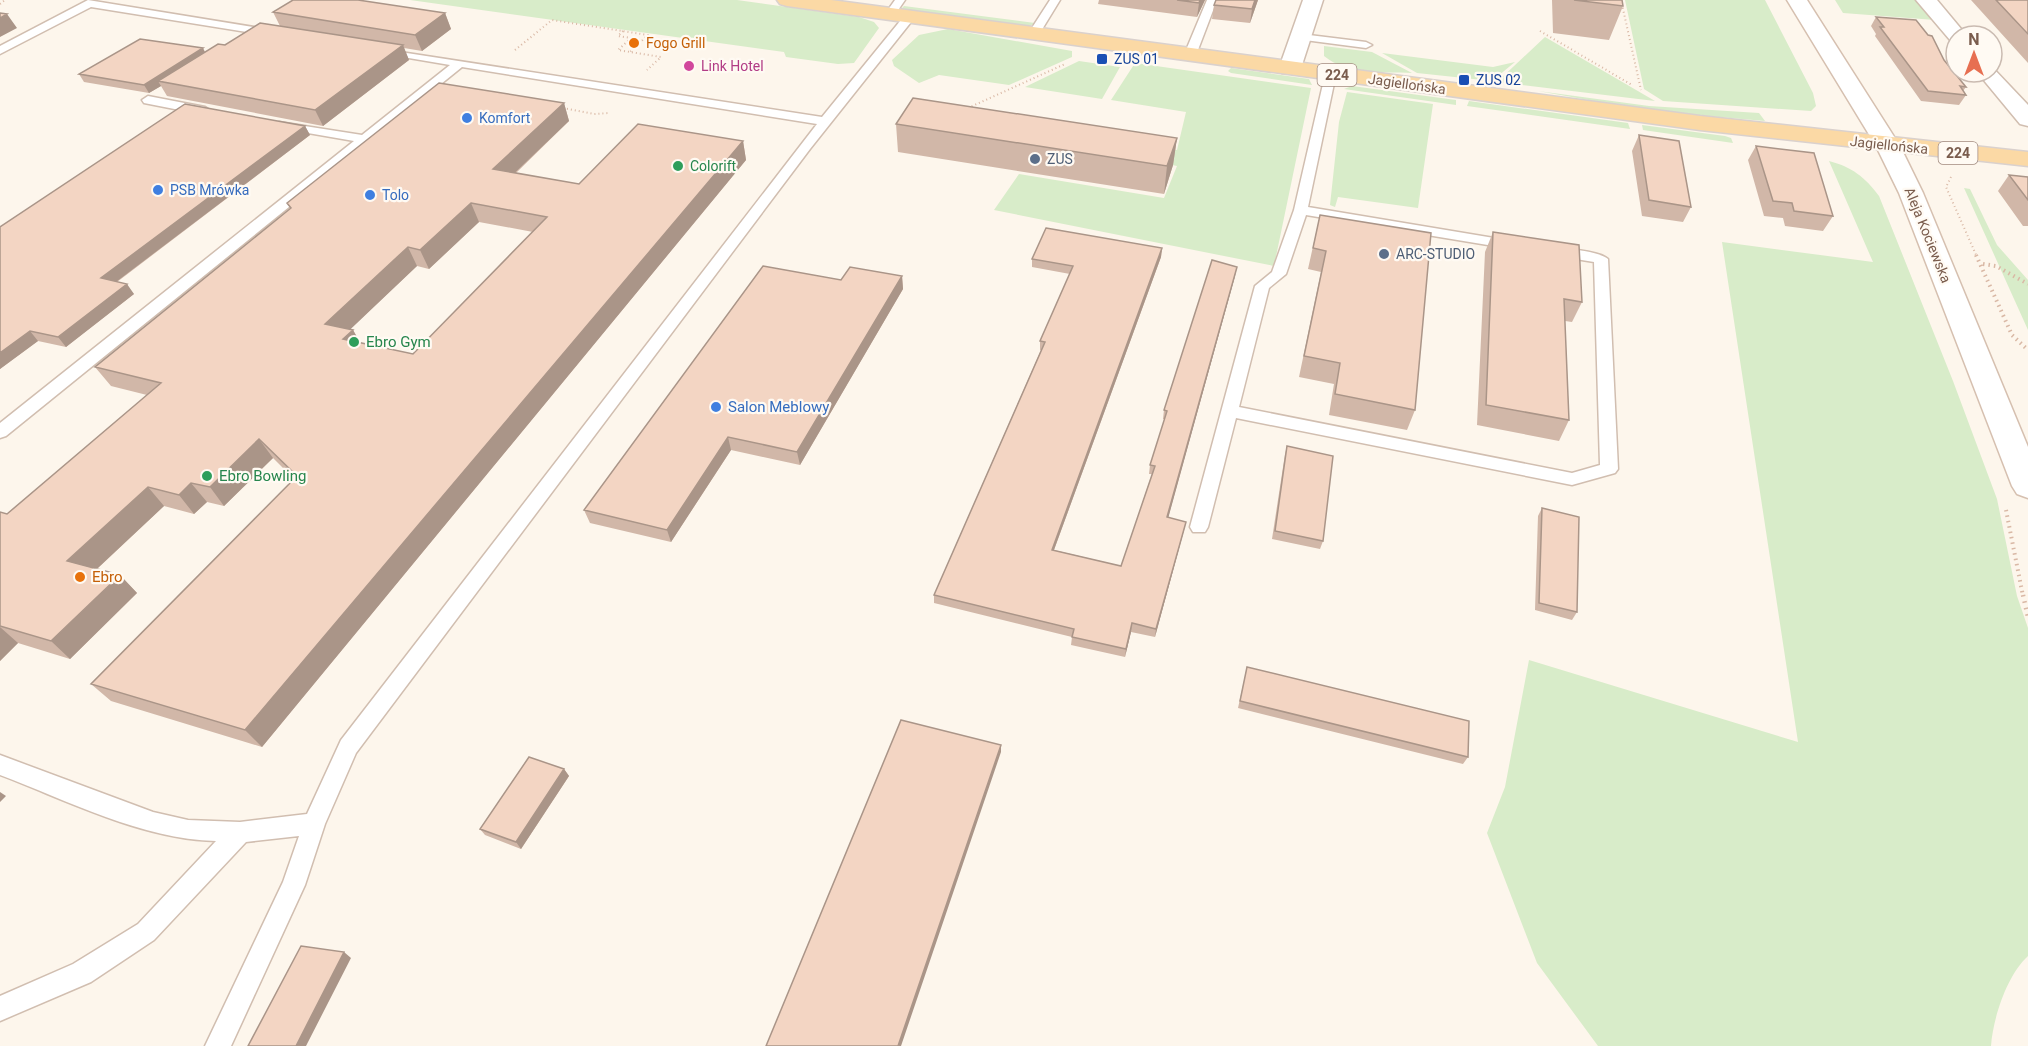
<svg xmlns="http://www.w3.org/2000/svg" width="2028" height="1046" font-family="Roboto,sans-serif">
<rect width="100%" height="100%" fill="#fdf6ec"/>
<path fill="#d8ecc9" d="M410,0h327l122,17 15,5 5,6 -25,35 -16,1 -52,-7 -2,-5z
M1625,0h140l48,93 3,13 -5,5 -148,-10 -19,-12z
M1835,0h82l18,20 -92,-7z
M904,6l131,17 -5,3 -126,-17 -2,-1z
M948,29l124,22v6l-63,28 -70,-10 -20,8 -25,-17 -2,-6 27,-25z
M1545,37l110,64 -158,-19z
M1324,46l48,6 40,21c-28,-1 -65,2 -88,-17z
M1382,53l111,14 22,-5 -23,19 -75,-8z
M1079,61l41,6 -18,32 -77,-12z
M1135,63l176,25 -37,178 -280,-56 25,-36 145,24 13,-32 -63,-13 7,-12 56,9 9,-38 -75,-12z
M1231,68l78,11 3,6 -81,-12 -3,-2z
M1352,86l104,14v5l-112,-16z
M1538,91l111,15 110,7 6,8 -115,-10z
M1347,92l86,12 -15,104 -80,-11 -3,10 -5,-2 9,-83z
M1469,101l159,22 2,6 -163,-23z
M1642,125l83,11 6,2 2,5 -90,-13z
M1829,161c23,6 36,16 50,35l74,185 44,118 20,97 11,32v328c-21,19 -35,62 -37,90h-393l-61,-83 -50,-130 18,-46 24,-127 269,82 -76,-500 151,20z
M1964,188l6,1 27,56 31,35v50z"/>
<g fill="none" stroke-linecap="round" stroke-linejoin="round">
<defs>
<path id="lane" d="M88,0l184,30 6,3 -6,3 -181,-29 -91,47v-8z
M895,0h10l-11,16h-8l-1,-2z
M1050,0h10l-22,36h-8l-2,-2z
M1207,0h10l-21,55 -10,2 -2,-2z
M905,15l10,2 -105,132 -454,604 -31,71 -20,61 -74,161h-26l78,-164 16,-46 -53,6 -92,98 -63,42 -91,39v-25l73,-32 65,-40 78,-83c-75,-2 -147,-40 -216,-66v-20l153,57 35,8 52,2 67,-8 34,-74 476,-616 -355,-57 -456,369 -6,2v-15l354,-282 -75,-13v-6l83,13 88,-70 -65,-11 -4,-1v-4l441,68z
M1301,34l65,8 6,3 -6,3 -69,-9v-4z
M1326,71l10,3 -28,133 204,34 7,4 -7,4 -206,-34 -20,59 -17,14 -30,119 333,66 28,-8 -6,-203 -37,-6 -7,-4c7,-7 51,0 58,7l10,210 -3,4 -43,12 -336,-67 -28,109 -3,5h-12l-3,-5 65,-241 17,-14 22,-62z
M148,96l57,11 6,4 -6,4 -61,-12 -2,-3z"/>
<path id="street" d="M1303,0h20l-22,68 -3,5h-16l-3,-5z
M1916,0h21l30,36h-11v6l-6,-2z
M1992,67l36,38v21l-8,-2 -43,-52h15z"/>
<path id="secondary" d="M1787,0h20l93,146 23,47 105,254v51l-11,-4 -5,-8 -113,-293 -23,-47z"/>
<path id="primary" d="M777,0h54l869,116 328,36v14l-328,-36 -913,-124 -7,-2z"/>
</defs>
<use href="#lane" stroke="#d1beb0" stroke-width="3"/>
<use href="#street" stroke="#d1beb0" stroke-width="3"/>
<use href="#secondary" stroke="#d6c0b0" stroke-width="3"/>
<use href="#primary" stroke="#dad1cd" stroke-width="3"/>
<path stroke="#d9b8a5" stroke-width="2" stroke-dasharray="1 3" stroke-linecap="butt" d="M1621,0l20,90
M0,4l5,-4
M623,31l-5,5 13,2 -13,12 43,7 -14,13
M1540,31l92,54
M515,50l37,-30 96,15 -18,17
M563,108l31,6 15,-1
M968,108l97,-44
M1951,177l-5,10 31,70"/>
<path stroke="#d9b8a5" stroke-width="4" stroke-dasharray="1.5 4" stroke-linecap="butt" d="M1976,255l36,80 16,15
M1983,264l13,2 32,18
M2006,510l17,86"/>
<path stroke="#d9b8a5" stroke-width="4.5" stroke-dasharray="1.5 5" stroke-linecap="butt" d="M2023,595l5,22"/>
<use href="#lane" fill="#fff" fill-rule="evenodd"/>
<use href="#street" fill="#fff" fill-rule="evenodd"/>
<use href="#secondary" fill="#fff" fill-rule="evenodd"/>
<use href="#primary" fill="#fbd9a5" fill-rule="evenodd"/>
</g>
<path fill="#d1b7a8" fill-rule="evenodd" d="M1099,0h106l-8,17 -99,-13z
M1216,0h42l-8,23 -38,-4 2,-14z
M1552,0h70l1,6 -14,34 -56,-7z
M1971,0h57v63z
M273,12l172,1 6,16 -29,22 -18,-3 5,12 -86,66 -156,-30 -6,-10 -12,7 -65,-11 -5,-8 126,-22 75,-26z
M1876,17l68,43 22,27 -3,4 3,4 -7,10 -38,-4 -46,-65 1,-2 -5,-8z
M564,103l5,18 -53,52 63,11 164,-43 3,19 -484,587 -151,-46 -20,-17 203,-205 -21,-21 -49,48 -17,-4 -13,12 -30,-8 -67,63 23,6 17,18 -67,66 -52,-16 -18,18v-149l7,2 140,-119 -36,-9 -16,-19 196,-158 -4,-6zM479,222l54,10 -120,122 -53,-11 -7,-13 -3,-1 67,-63 12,3z
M896,124l281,14 -4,27 -9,29 -266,-42z
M305,126l5,9 -193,147 17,12 -68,53 -28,-6 -38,28v-142z
M1639,135l52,72 -8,15 -41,-6 -10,-65z
M1756,146l77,70 -10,15 -38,-5 -2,-8 -19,-2 -16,-56z
M2009,175l19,2v49h-5l-25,-35z
M1320,215l95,195 -8,20 -78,-15 5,-31 -35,-7 22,-105 -13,-3z
M1493,232l89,70 -10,20 -7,-1 4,99 -10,21 -82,-16 8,-173z
M1162,248l-1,9 -107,293 67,16 31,-92h-3l1,-9 15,-46h-2l1,-9 71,-134 -67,242 16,12 -29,107 -24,-5 -6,25 -54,-12 1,-8 -138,-34v-8l107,-245h-1v-9l30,-67 -38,-7v-8z
M902,276l1,13 -103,176 -69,-15 -60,92 -81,-19 -6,-13 257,-230z
M1287,446l36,95 -3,8 -48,-10 13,-85z
M1542,508l35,104 -5,8 -37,-10 3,-94z
M1247,667l221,90 -5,7 -225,-56z
M564,769l5,7 -48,73 -36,-14 -5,-6z"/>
<path fill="#aa9588" d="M1200,0h5l-8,17 2,-14z
M1255,0h3l-8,23 2,-14z
M445,13l6,16 -29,22 -7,-16z
M7,14l10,14 -17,9v-19z
M403,45l6,15 -86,66 -8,-16z
M203,48l4,8 -49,25 3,5 -12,7 -5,-8z
M564,103l5,18 -69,66 -7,-18z
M305,126l5,9 -202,153 -7,-10z
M1177,138l-4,27 -9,29 3,-28z
M743,141l3,19 -484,587 -17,-17z
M471,203l8,19 -50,47 -9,-19z
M408,247l9,19 -81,77 -11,-19z
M1162,248l-1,9 -110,301 1,-8z
M1237,267l-2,9 -69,250 1,-9z
M902,276l1,13 -103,176 -3,-13z
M127,284l7,10 -68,53 -8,-10z
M353,330l11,19 -21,-10z
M30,331l8,10 -38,28v-16z
M728,437l3,13 -60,92 -4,-12z
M259,439l14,19 -49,48 -14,-19z
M191,483l16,19 -13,12 -15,-19z
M148,487l16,19 -79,74 -18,-19z
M1186,522l-2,8 -29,107 1,-8z
M120,575l17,18 -67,66 -19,-18z
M1132,623l-1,9 -6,25 1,-8z
M0,627l18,16 -18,18z
M1001,745v7l-100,294h-3z
M564,769l5,7 -48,73 -5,-7z
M0,792l6,4 -6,6z
M344,952l7,6 -45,88h-10z"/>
<path fill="#f3d5c3" stroke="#aa9588" stroke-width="1.5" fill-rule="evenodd" d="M293,0h65l87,13 -30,22 -142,-23z
M1177,0h23l-1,3z
M1216,0h39l-3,9 -38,-4z
M1574,0h48l1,6z
M1996,0h32v34z
M0,13l7,1 -7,4z
M1876,17l40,3 12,15 4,1 12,24 22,27 -6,-1 6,9 -38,-4 -48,-64h4z
M260,23l143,22 -88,65 -157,-29 60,-37 7,1z
M140,39l63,9 -59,37 -65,-11z
M439,83l125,20 -71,66 86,15 59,-60 105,17 -498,589 -154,-46 206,-208 -38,-37 -49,48 -19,-4 -12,12 -31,-8 -81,74 53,14 -69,66 -51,-15v-114l7,2 154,-131 -66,-16 196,-159 -4,-5zM471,203l76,14 -134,137 -70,-15 10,-9 -28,-6 83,-77 12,3z
M913,98l264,40 -10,28 -271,-42z
M185,104l120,22 -204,152 26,6 -69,53 -28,-6 -30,22v-126z
M1639,135l40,6 12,66 -42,-7z
M1756,146l58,7 19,63 -39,-5 -2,-8 -19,-2z
M2009,175l19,2v23z
M1320,215l111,18 -16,177 -80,-16 5,-31 -36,-7 22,-105 -13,-3z
M1046,228l116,20 -110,302 69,16 34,-100 -5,-1 17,-54 -3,-1 48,-150 25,7 -70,250 19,5 -30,107 -24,-6 -6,26 -54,-12 2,-8 -140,-34 111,-253 -5,-1 33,-75 -41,-7z
M1493,232l86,13 3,57 -18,-3 5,121 -83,-15z
M763,266l78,14 9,-13 52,9 -105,176 -69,-15 -61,93 -83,-20z
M1287,446l46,10 -10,85 -48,-10z
M1542,508l37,9 -2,95 -38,-9z
M1247,667l222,54 -1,36 -228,-56z
M901,720l100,25 -103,301h-132z
M529,757l35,12 -48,73 -36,-13z
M301,946l43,6 -48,94h-48z"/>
<g fill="#e8710a" stroke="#fffaf3" stroke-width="2">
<circle cx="634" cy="43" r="6"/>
<circle cx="80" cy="577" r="6"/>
</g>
<g fill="#1a4fb4" stroke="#fffaf3" stroke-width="2">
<rect x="1096" y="53" width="12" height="12" rx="3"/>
<rect x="1458" y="74" width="12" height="12" rx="3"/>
</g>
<circle fill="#d1479c" stroke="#fffaf3" stroke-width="2" cx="689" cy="66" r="6"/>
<g fill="#3f7fe0" stroke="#fffaf3" stroke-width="2">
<circle cx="467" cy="118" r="6"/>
<circle cx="158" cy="190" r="6"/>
<circle cx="370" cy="195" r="6"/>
<circle cx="716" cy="407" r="6"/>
</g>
<g fill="#5c6f8a" stroke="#fffaf3" stroke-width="2">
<circle cx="1035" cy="159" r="6"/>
<circle cx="1384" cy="254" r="6"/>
</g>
<g fill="#2e9e5b" stroke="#fffaf3" stroke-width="2">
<circle cx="678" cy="166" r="6"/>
<circle cx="354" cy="342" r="6"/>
<circle cx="207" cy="476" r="6"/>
</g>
<g text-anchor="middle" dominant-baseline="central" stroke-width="4.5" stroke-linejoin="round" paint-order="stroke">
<g font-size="14" fill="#c56008" stroke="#fffaf3" text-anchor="start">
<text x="646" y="43">Fogo Grill</text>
</g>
<g font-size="14" fill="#164399" stroke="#fffaf3" text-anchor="start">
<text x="1114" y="59">ZUS 01</text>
<text x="1476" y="80">ZUS 02</text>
</g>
<g font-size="14" fill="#b23c85" stroke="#fffaf3" text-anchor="start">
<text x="701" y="66">Link Hotel</text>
</g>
<g fill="#fffaf3" stroke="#a28b7f" stroke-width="1.5">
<rect x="1317.5" y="64" width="39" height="22" rx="4.5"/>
<rect x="1938.5" y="142" width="39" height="22" rx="4.5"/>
</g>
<g font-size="14" font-weight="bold" fill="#7a5c4d">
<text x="1337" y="75">224</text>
<text x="1958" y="153">224</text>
</g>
<g font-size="14" fill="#7a5c4d" stroke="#fffaf3">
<text transform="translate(1407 84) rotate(8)">Jagiellońska</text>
<text transform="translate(1889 145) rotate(6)">Jagiellońska</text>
<text transform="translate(1928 235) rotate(68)">Aleja Kociewska</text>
</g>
<g font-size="14" fill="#366cbe" stroke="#fffaf3" text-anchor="start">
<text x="479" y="118">Komfort</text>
<text x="170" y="190">PSB Mrówka</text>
<text x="382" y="195">Tolo</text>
</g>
<g font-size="14" fill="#4e5e75" stroke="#fffaf3" text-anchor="start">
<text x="1047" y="159">ZUS</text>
<text x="1396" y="254">ARC-STUDIO</text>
</g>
<g font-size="14" fill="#27864d" stroke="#fffaf3" text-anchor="start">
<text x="690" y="166">Colorift</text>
</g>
<g font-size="15" fill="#27864d" stroke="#fffaf3" text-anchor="start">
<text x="366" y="342">Ebro Gym</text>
<text x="219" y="476">Ebro Bowling</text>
</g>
<g font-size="15" fill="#366cbe" stroke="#fffaf3" text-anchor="start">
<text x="728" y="407">Salon Meblowy</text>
</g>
<g font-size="15" fill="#c56008" stroke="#fffaf3" text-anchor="start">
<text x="92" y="577">Ebro</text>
</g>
</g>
<g transform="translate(1974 54)"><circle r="28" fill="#fffaf3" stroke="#cabbb1" stroke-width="1.5"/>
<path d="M0-4.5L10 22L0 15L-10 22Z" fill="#e76f51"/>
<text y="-9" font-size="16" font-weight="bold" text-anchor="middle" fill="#7a5c4d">N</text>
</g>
</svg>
